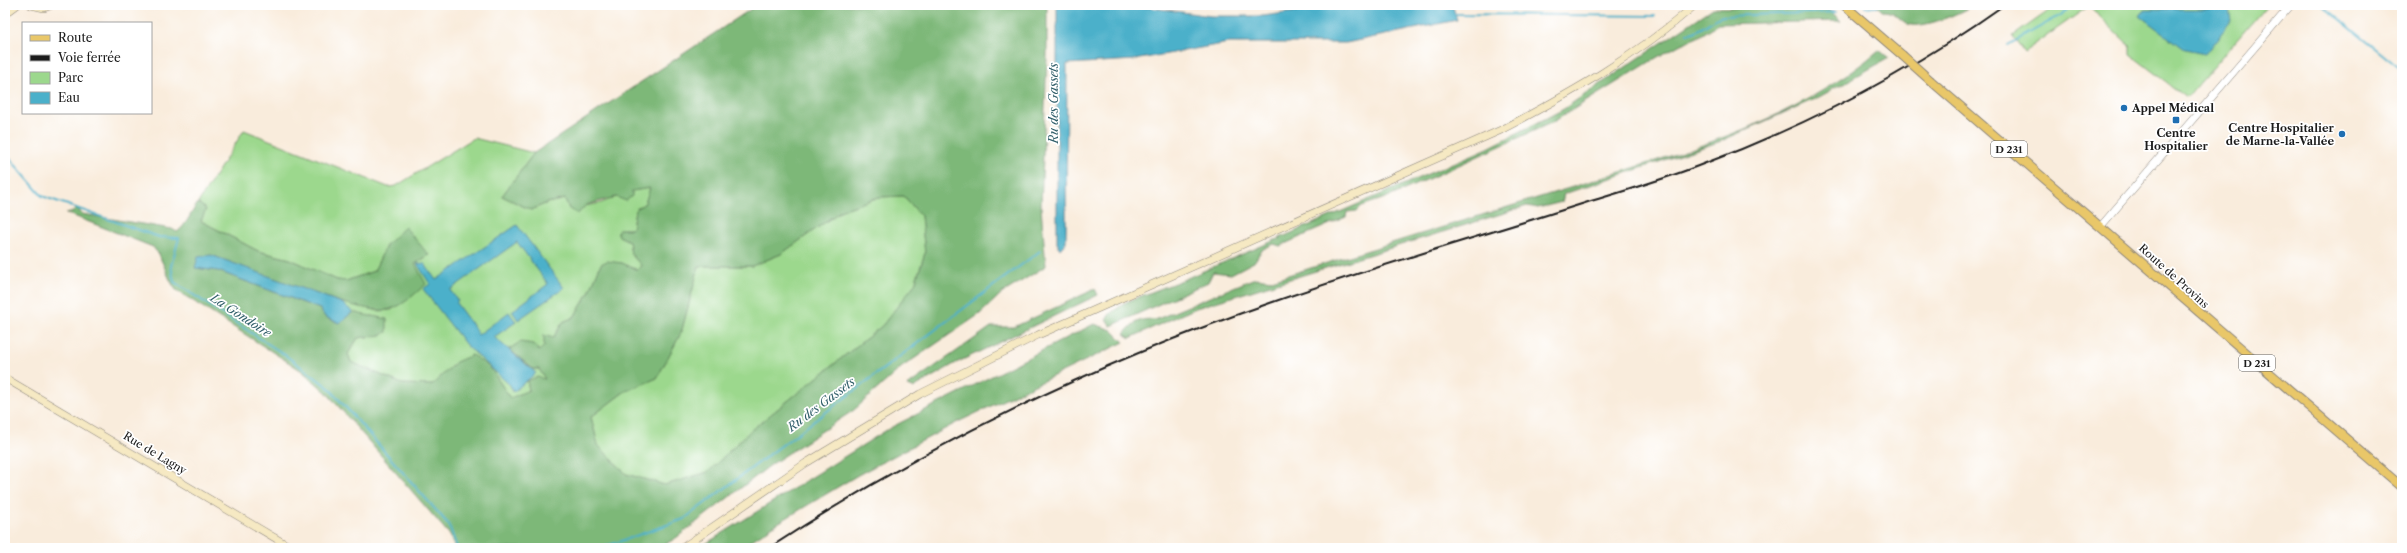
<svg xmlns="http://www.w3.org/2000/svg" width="2407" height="553" font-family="'Libre Caslon Text',serif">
<rect width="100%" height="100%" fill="#fff"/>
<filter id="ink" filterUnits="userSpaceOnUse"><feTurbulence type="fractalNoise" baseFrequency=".025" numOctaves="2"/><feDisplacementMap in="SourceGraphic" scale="8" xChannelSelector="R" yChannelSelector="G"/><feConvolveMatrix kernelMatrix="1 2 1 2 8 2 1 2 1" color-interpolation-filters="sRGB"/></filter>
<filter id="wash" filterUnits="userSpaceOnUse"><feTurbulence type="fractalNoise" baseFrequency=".012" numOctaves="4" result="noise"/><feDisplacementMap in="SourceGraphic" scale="16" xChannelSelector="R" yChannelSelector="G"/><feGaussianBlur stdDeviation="0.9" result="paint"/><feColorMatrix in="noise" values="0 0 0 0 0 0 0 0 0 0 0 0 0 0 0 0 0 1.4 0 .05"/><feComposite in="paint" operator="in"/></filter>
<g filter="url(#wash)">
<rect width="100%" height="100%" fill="#f9ecdc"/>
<path fill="#9cd88d" stroke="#5c7a54" d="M2057,5h210l-80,93 -56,-43v-8l-42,-41 -65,46 -11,-16z
M244,130l144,57 8,-1 78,-48 60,15 -32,43 29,14 16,-7 18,-4 4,10 32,-6 31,-12 18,-3 -5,15 -10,7 -3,19h-12l-1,7 10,5 2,13 10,11 -3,6 -16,-8 -21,1 -12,29 -15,24 -11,5 -10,16 -14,14 -30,-4 24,21h6l7,10 -19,2 2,9 -19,9 -20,-32 -34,-5 -24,23 -30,-1 -51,-22 -3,-8 10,-16 23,-3 -8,-19 -6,1 -14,-5 -14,11 -144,-55 3,-11 180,54 13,-1 14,-9 10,-37 14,-9 -42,-11 -13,27 -28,10 -9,-1 -47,-21 -32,-8 -57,-30 5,-12 -8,-6z
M904,196l17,20 4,37 -10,31 -33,42 -132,105 -42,41 -43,13 -39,-11 -28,-29 -7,-28 33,-25 33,-14 24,-45 18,-67h53l29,-12 61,-44 37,-13z"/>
<path fill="#7db878" stroke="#4c6a4a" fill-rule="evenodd" d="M757,5h290v52l-6,150 5,59 -45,28 -21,20 -78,53 -48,43 -82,54 -96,74 -17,10h-204l-6,-14 -123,-142 -24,-21 -126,-81c-10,-14 -12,-30 -23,-43l-87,-34 7,-1 4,-4 5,6 90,15 5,3c9,-6 14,-20 21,-29l8,6 -5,12 57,30 32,8 47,21 9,1 28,-10 13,-27 18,-17 24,28 -14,9 11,20c-10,9 -22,21 -35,25 -24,10 -150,-43 -180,-54l-16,13 23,3 102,38 5,8 14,6 14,-11c12,4 22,4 34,7v13l-6,3 -23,3 -10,16 3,8 51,22 30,1 24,-23 16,-7 18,12 20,31 19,-8 -2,-9 10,-4 8,2 -6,-10h-6l-24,-20 11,-7 14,2 5,7 5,-5v-11l9,3 10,-16 11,-5 15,-24 12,-29 6,-3 15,2 16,7 3,-5 -10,-11 -2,-13 -10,-5 -2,-5 3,-2h12l3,-19 10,-7 5,-15 -18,3v5l-6,5 -10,-4 -30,8 -8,9 -9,-5 -4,-10 -18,4 -16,7 -29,-14 32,-43zM904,196l17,20 4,37 -10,31 -33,42 -132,105 -42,41 -43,13 -39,-11 -28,-29 -7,-28 33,-25 33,-14 24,-45 18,-67h53l29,-12 61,-44 37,-13z
M1818,5l8,2 15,14 -123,3 -20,13 -17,7 -25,14 -103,64 -162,74 -29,10 -5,5 -10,1 -1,5 -66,29 -6,-2 -11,5 -9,13 -23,12 -18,-2 -5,10 -97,44 -5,-7 5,-6 15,-11 59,-23 303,-131 74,-38 151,-102z
M1876,5h97c-12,8 -51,25 -65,19 -12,-6 -9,-12 -26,-13z
M1879,50l10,8 -70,39 -98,44 -157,53 -2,8 -24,6 -11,-2 -331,102 -66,30 -6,-4c9,-11 16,-17 31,-14l100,-42 17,2c107,-33 213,-66 320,-99 100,-32 206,-61 287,-131z
M1095,289l3,6 -142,68 -43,25 -6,-2 84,-59h23z
M1094,324l18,6 12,12 -166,80 -100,53 -80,48 -38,25h-41l191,-120z"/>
<path fill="#4bb0ca" stroke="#346673" d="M1057,5h74l80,11h52l37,-5 7,-3 -2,-3h142l6,2 4,13 -111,23h-118l-94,17 -67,4 -1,178 -6,7 -3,-6z
M2145,9h84l2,12 -26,33 -20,-4 -45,-34z
M517,225l47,63 -46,32 -6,-9 36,-27 -31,-42 -67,48 8,11 -2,2 14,19h1l7,13 31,-23 7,10 -22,15 42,36 -23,19 -3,-7 -44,-40 -43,-56 7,-5 -13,-20 7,-1 12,17z
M211,255l131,48 11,9 -14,11 -14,-6 -5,-8 -102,-38 -23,-3 3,-11z"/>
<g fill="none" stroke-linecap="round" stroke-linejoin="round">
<path stroke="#4bb0ca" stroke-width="2" d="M1900,5h41
M2322,5l80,65
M1865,7l17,-2
M1453,14l202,2
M1687,33c12,1 23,-14 36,-17l113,-4
M2008,45l53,-30 10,-10
M5,153l37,43 117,41 20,1 -8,28 3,16 111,73 43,32 121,138 8,23
M601,548l83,-29 356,-268"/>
</g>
</g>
<g filter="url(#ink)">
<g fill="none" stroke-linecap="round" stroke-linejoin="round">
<defs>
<path id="tertiary" d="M2101,226l190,-221"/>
<path id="secondary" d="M31,5l13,3 8,-3
M5,14l12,-9
M5,378l287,170
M682,548l124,-85 114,-69 118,-59 463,-205c68,-36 136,-74 194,-125"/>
<path id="primary" d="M1844,5l58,50
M1931,81l471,406"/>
</defs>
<use href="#tertiary" stroke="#8a847c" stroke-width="8"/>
<use href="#secondary" stroke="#8a847c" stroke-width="8"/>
<use href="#primary" stroke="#8a847c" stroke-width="10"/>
<use href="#tertiary" stroke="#fff" stroke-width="7"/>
<use href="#secondary" stroke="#f6e9c3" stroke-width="7"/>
<use href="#primary" stroke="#e9c769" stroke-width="8"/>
<path stroke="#1c1c1c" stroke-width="2" d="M769,548c156,-102 325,-184 501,-245 105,-37 212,-67 318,-101 36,-11 74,-22 110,-36 108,-40 212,-94 306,-161"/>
<defs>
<path id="primary-bridge" d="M1902,55l29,26"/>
</defs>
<use href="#primary-bridge" stroke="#8a847c" stroke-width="10" stroke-linecap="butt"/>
<use href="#primary-bridge" stroke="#e9c769" stroke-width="8"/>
</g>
</g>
<g fill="#1f6fb2" stroke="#fff" stroke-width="1.5">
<circle cx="2124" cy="108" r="4"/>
<rect x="2172" y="116" width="8" height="8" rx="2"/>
<circle cx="2342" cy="134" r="4"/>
</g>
<g text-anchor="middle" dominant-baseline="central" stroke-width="3.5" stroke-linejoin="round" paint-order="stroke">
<g fill="#fff" stroke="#606060" stroke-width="1">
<rect x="1991" y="141" width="36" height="16" rx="3"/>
<rect x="2239" y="355" width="36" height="16" rx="3"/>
</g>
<g font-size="10" font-weight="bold" fill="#1c1c1c">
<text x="2009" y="149">D 231</text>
<text x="2257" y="363">D 231</text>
</g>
<g font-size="11" font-weight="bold" fill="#1c1c1c" stroke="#fff" text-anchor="start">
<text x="2132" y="108">Appel Médical</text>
<text x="2334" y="128" text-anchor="end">Centre Hospitalier<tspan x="2334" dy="13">de Marne-la-Vallée</tspan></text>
<text x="2176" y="133" text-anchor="middle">Centre<tspan x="2176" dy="13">Hospitalier</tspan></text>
</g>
<g font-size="11" fill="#1c1c1c" stroke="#fff">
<text transform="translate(2174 276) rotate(42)">Route de Provins</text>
<text transform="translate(155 453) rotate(31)">Rue de Lagny</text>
</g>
<g font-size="12" font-style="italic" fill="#315f6a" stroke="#fff">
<text transform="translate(1053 103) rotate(-90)">Ru des Gassets</text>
<text transform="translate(241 315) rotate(33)">La Gondoire</text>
<text transform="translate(821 404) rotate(-37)">Ru des Gassets</text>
</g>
</g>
<rect width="2407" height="553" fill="none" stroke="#fff" stroke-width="20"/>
<rect x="22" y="22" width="130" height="92" fill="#ffffff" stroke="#a4a4a4"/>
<rect x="30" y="35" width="20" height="6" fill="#e9c769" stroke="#a4a4a4"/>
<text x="58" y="42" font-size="12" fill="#1c1c1c">Route</text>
<rect x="30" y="55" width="20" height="6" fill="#1c1c1c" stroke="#a4a4a4"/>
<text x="58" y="62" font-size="12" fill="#1c1c1c">Voie ferrée</text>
<rect x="30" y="72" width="20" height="12" fill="#9cd88d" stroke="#a4a4a4"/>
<text x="58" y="82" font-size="12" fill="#1c1c1c">Parc</text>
<rect x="30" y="92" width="20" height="12" fill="#4bb0ca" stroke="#a4a4a4"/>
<text x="58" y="102" font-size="12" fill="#1c1c1c">Eau</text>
</svg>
